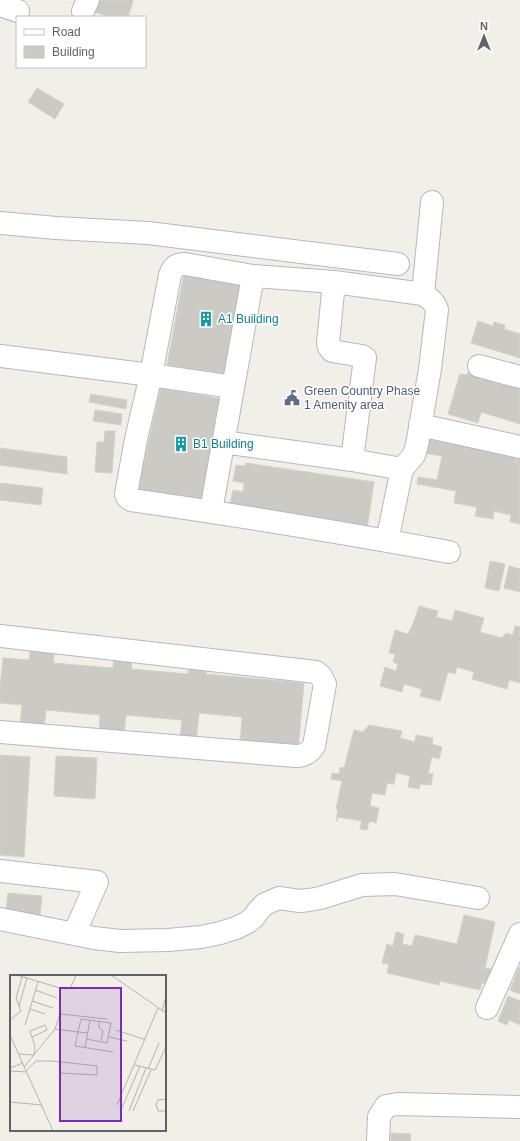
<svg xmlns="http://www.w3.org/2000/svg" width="520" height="1141" font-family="Helvetica,sans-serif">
<rect width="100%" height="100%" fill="#f1efe8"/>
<path fill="#cccac5" stroke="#d6d1c6" d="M99,0h32l2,1 -5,16h-18l-15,-5z
M37,88l27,16 -9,15 -27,-17z
M187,258l61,11 -24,110 -58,-9z
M478,321l15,5 1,-4 11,3 -1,4 16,5v24l-49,-15z
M471,370l11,3 -2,7h2l2,-8 36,11v41l-39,-12 -3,11 -30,-9 12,-40 6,1z
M161,387l61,12 -19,103 -65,-13z
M91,394l36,6 -1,9 -37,-7z
M95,410l27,4 -1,11 -28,-4z
M105,431h10l-3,42 -17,-1 2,-30h7z
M426,438l90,18 -1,7 1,1 1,-7 3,1v66l-10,-2 1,-7 -17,-4 -1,8 -18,-3 2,-9 -23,-4 2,-12 -39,-7 1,-7 19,3 5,-24 -19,-3z
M0,448l67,9v17l-67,-9z
M246,463l128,19 -7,47 -137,-24 3,-15 10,2 1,-9 -11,-2 3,-16 9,1z
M0,483l43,5 -2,17 -41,-5z
M490,561l15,3 -6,27 -14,-3z
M509,566l11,3v23l-16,-4z
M419,606l19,5 -2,6 16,4 3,-11 29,8 -4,14 22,6 4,-5 7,2 2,-9 5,1v56l-11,-3 -2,9 -35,-10 2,-7 -17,-5 -2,7 -7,-2 -8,29 -20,-5 2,-7 -18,-5 -2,8 -22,-6 5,-19 11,4 2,-7 -5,-2 2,-8 -6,-1 6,-23 13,4 5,-10z
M31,644l24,2 -2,17 60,5 1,-17 19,2 -2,16 57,5 1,-16 18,2 -1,14 98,9 -6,67 -58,-5 2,-28 -43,-4 -3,28 -16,-2 2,-19 -56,-5 -2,19 -25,-2 1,-17 -54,-5 -2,17 -24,-2 2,-20 -22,-2v-16l3,-29 26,2z
M369,725l33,6 -2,7 15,4 1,-7 17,3 -1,6 10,3 -3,12 -7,-2 -4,17 5,-1 -2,12 -11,-1 -1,5 -11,-2 2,-11 -14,-3 -2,11 -7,-1 -2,12 -13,-2 -2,13 9,2 -3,15 -7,-2 -2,9 -7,-1 2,-8 -25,-4v4h-1l2,-11 -2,-1 6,-28 -11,-2 1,-6 7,1 1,-7 4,1 10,-38 9,2z
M0,755l30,2 -6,100 -24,-2z
M56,756l41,2 -2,41 -41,-3z
M8,893l34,3 -2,20 -34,-4z
M464,915l31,7 -10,46 11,2 -3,15 -11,-2 -2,7 -40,-9 -1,4 -52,-12 2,-9 -7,-1 5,-19 6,2 3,-14 8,2 -2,10 10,2 3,-11 42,9z
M519,967l1,1v26l-10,-4z
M508,996l12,5v24l-11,-5 -2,5 -9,-4z
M391,1133l20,1 -1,7h-19z"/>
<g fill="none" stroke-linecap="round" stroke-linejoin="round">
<defs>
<path id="minor" d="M0,5l18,6
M83,11l5,-11
M0,223l56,5 92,5 250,31
M334,282l-6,61 1,4 3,4 30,5 3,2 -13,102
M423,294l9,-92
M0,356l151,19 19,-100c3,-8 6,-11 15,-11l68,12 81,6 89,12c7,5 12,8 14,16l-7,59 -13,76 -3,10 -12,14 -50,-9 -129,-18
M479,366l41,11
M233,387l-82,-12 -15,64 -10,55 1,3 4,3c106,15 213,33 318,52
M420,425l100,22
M211,511l42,-235
M387,541l15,-72
M0,636l316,36 5,4 4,8 -11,62c-5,7 -10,10 -18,10l-296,-24
M0,871l97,11 -23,52
M0,919l94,19 26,3 48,-1 33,-3 19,-4 16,-5 12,-6 6,-5 4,-6 7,-7 14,-6 21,3 9,-1 11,-2 42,-13 33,-1 83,14
M487,1008l33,-74
M378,1141l1,-24 7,-11 12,-2 122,3"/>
</defs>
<use href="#minor" stroke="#b5b8bc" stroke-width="24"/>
<use href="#minor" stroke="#fff" stroke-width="22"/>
</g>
<defs>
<symbol id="building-bare" viewBox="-9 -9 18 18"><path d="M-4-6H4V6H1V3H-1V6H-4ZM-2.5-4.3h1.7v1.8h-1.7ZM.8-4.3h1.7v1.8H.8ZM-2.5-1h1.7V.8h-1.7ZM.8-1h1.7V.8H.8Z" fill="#0f9aa8" stroke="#fff" stroke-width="2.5" paint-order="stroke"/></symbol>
<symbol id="civic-bare" viewBox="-9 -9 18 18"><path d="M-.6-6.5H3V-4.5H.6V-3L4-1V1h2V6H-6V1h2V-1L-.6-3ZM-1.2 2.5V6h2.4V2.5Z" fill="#5c6f8a" stroke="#fff" stroke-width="2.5" paint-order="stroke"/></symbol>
</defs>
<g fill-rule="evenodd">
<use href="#building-bare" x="195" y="308" width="22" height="22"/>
<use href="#civic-bare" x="281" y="387" width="22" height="22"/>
<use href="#building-bare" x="170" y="433" width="22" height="22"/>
</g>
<g text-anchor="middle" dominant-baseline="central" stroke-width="3" stroke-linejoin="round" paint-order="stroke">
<g font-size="12" fill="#0d838f" stroke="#fff" text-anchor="start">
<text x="218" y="319">A1 Building</text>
<text x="193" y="444">B1 Building</text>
</g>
<g font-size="12" fill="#4e5e75" stroke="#fff" text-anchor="start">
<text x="304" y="391">Green Country Phase<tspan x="304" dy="14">1 Amenity area</tspan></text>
</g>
</g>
<g transform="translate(10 975)">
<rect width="156" height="156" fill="#f1efe8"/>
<path fill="none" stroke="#b3b3b1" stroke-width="1" d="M7,0l46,14M101,0l55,38M60,14l6,-14M25,15l22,8M22,26l21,7M9,31l8,-28M20,34l15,5M11,36l-5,-13 6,-21M152,36l4,-15M0,45l11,-9M89,46v7l4,2 -2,11M15,50l13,-43M45,54l23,3 3,-13 30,4 -4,20 -21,-4M106,55l30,10M78,58l-10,-1 -3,14 38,6M0,60l43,96M22,62l15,-7 -2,-5 -15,6v1l5,14 -1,8M99,62l18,4M75,72l5,-27M9,79l15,1M125,90l20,5 11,-23M14,92l31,-38 5,-15 47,5M0,93l13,-5M138,94l11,-26M0,96l17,1M16,96l10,-10h15l11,1 35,4v9l-37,-2 -1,-11M156,124l-8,1 -2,4 2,7h8M0,127l32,3M107,130l41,-97M112,133l18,-42M119,136l17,-43M123,136l18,-41"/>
<path fill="#7b2cbf" fill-opacity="0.15" stroke="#7b2cbf" stroke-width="2" d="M50,13h61v133h-61z"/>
<rect width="156" height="156" fill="none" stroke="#5f6368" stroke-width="2"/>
</g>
<rect x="16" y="16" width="130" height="52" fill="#ffffff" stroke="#bfc1c3"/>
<rect x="24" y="29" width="20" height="6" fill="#ffffff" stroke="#bfc1c3"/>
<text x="52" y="36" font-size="12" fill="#5f6368">Road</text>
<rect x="24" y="46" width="20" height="12" fill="#cccac5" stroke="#bfc1c3"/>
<text x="52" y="56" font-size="12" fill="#5f6368">Building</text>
<g transform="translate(484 36)" stroke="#ffffff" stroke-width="3" paint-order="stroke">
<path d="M0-3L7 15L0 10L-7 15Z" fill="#5f6368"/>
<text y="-6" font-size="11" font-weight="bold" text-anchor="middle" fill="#5f6368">N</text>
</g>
</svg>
